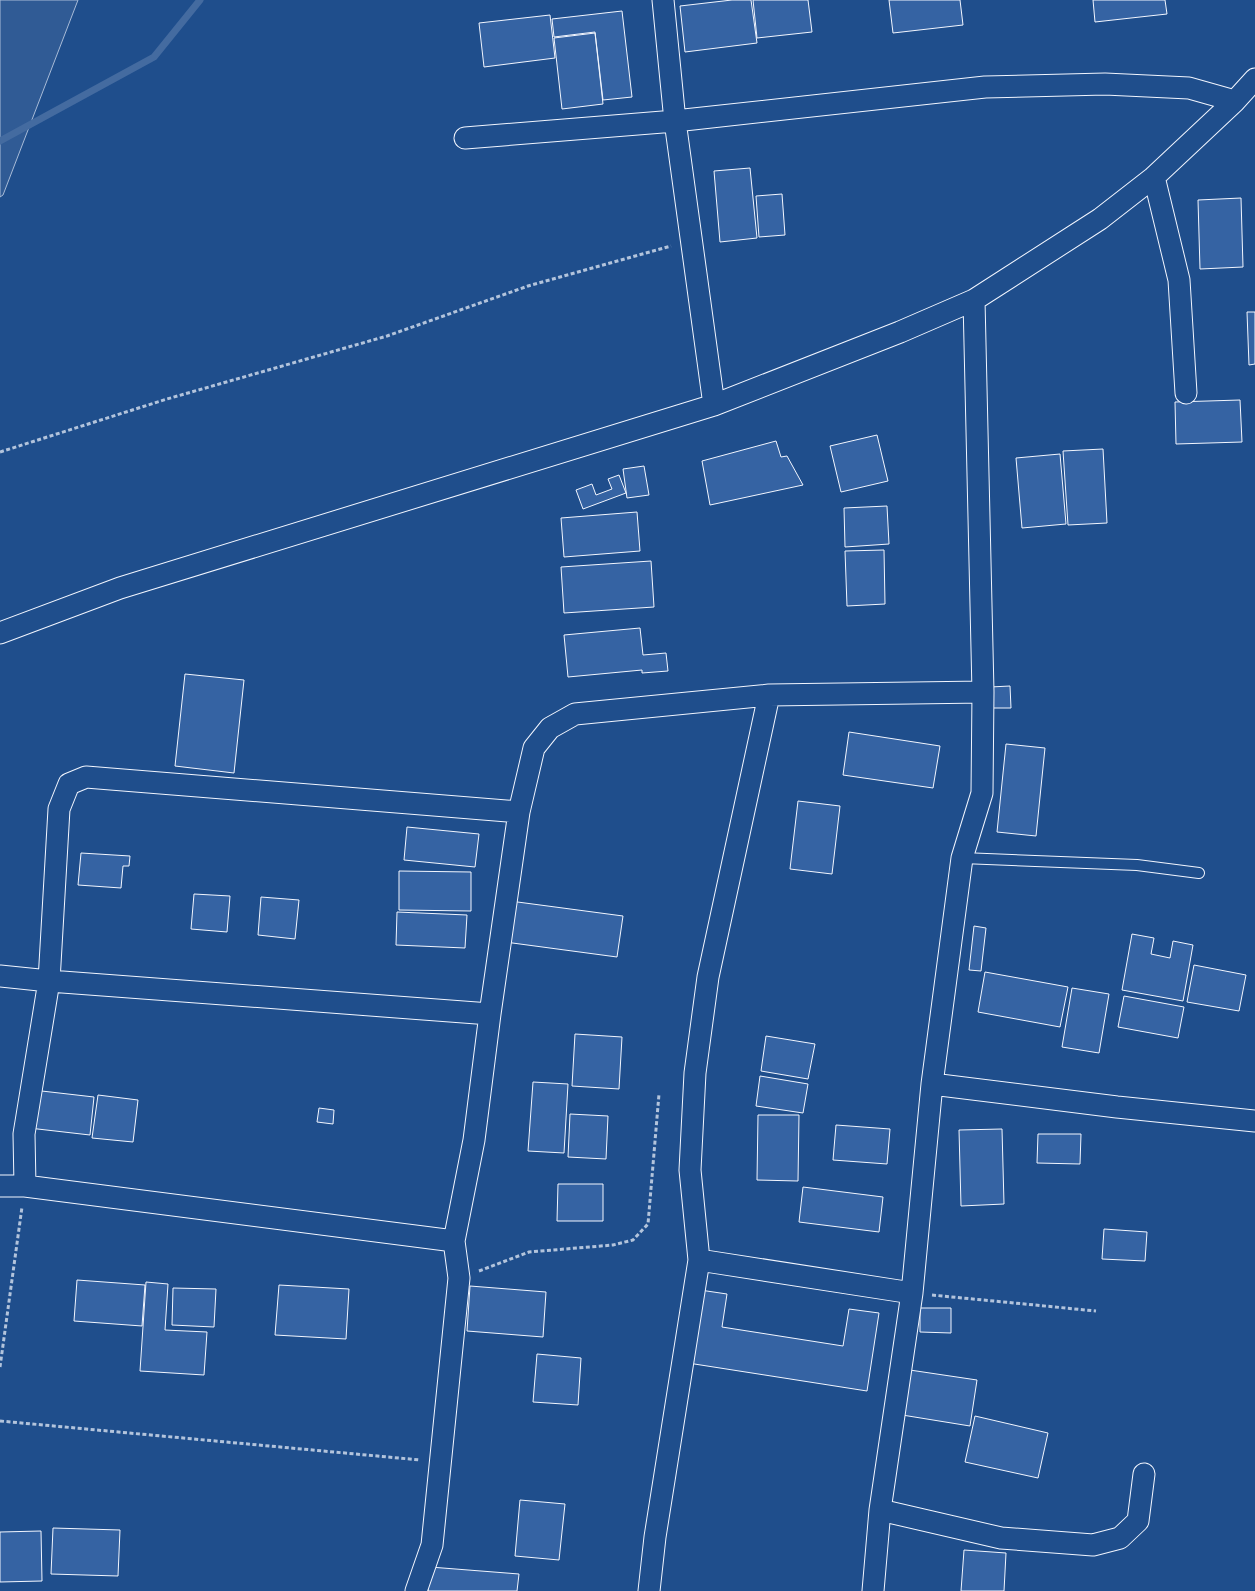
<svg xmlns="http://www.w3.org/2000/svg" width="1255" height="1591" font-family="Lato,sans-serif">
<rect width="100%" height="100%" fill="#1f4e8c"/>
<path fill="#305b95" stroke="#a8bbd7" d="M0,0h78l-75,195 -3,2z"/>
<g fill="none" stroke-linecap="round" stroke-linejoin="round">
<path stroke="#446ba0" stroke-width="7" d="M0,141l154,-84 46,-57"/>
</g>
<path fill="#3563a3" stroke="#f2f6ff" d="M732,0h19l6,43 -72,9 -5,-46z
M753,0h55l4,32 -55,6z
M889,0h71l3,25 -70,8z
M1093,0h72l2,14 -72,8z
M622,11l10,86 -29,3 -8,-68 -41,5 -2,-18z
M550,15l5,43 -71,9 -5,-44z
M595,33l8,71 -41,5 -8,-71z
M750,168l7,70 -37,4 -6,-71z
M782,194l3,41 -26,2 -3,-41z
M1241,198l2,69 -43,2 -2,-69z
M1247,312h8v52l-6,1z
M1240,400l2,42 -66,2 -1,-42z
M877,435l11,46 -47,11 -11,-46z
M776,441l5,16 6,-1 16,29 -93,20 -8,-44z
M1103,449l4,74 -39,2 -5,-74z
M1060,454l6,70 -44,4 -6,-70z
M644,466l5,29 -22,3 -4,-29z
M619,475l7,18 -43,16 -7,-19 16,-6 4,11 16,-6 -4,-10z
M887,506l2,38 -44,3 -1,-39z
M637,512l3,39 -76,6 -3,-39z
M884,550l1,54 -38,2 -2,-55z
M651,561l3,46 -90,6 -3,-46z
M640,628l3,27 23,-2 2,18 -26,2v-3l-74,7 -4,-42z
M185,674l59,6 -10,93 -59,-7z
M1010,686l1,22h-20l-1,-21z
M849,732l91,14 -7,42 -90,-13z
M1006,744l39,4 -9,88 -39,-4z
M798,801l42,5 -8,68 -42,-5z
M407,827l72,7 -4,33 -71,-7z
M81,853l49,3 -1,10h-6l-2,22 -43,-3z
M399,871l72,1v39l-72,-1z
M194,894l36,2 -3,36 -36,-3z
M261,897l38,3 -4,39 -37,-4z
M510,901l113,15 -6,41 -112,-15z
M397,912l70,3 -2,33 -69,-3z
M974,926l12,2 -5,43 -12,-1z
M1132,934l22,4 -3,16 19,4 3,-17 20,4 -10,56 -61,-11z
M1194,965l52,10 -7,36 -52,-9z
M985,972l83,15 -8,40 -82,-15z
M1072,988l37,6 -10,59 -37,-6z
M1124,996l60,11 -6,31 -60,-11z
M575,1034l47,3 -3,52 -47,-3z
M766,1036l49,8 -7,35 -47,-8z
M760,1076l48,8 -5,29 -47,-7z
M533,1082l35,2 -4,69 -36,-2z
M33,1090l61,7 -4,38 -61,-7z
M98,1095l40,5 -5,42 -41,-4z
M319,1108l15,2 -1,14 -16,-2z
M570,1114l38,2 -2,43 -38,-2z
M758,1115h41l-1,66 -41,-1z
M836,1125l54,4 -3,35 -54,-4z
M1002,1129l2,75 -43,2 -2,-76z
M1038,1134h43l-1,30 -43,-1z
M558,1184h45v37h-46z
M803,1187l80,10 -4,35 -80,-10z
M1104,1229l43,3 -2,29 -43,-2z
M77,1280l68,5 -3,41 -68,-5z
M146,1282l22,2 -3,46 42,2 -3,43 -64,-4z
M279,1285l70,4 -3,50 -71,-4z
M470,1286l76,6 -3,45 -76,-6z
M173,1288l43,1 -2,38 -42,-2z
M700,1290l27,4 -5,33 121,19 6,-37 30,4 -12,78 -179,-28z
M920,1308h31v25l-31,-1z
M537,1354l44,4 -3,47 -45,-3z
M903,1369l74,11 -7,46 -74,-12z
M975,1416l73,17 -10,45 -73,-16z
M520,1500l45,4 -6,56 -44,-4z
M53,1528l67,2 -2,46 -67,-2z
M41,1531l1,50 -42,1v-50z
M964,1550l42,3 -2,38h-43z
M430,1567l89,7 -2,17h-89z"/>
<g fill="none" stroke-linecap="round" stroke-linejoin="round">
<defs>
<path id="service" d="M962,858l175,7 62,8"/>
<path id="minor" d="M663,0l12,121 39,284
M465,138l210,-17 310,-34 120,-3 84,4 46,13
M1154,177l25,103 7,113
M0,633l120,-45 594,-183 186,-73 74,-32 126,-81 54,-42 81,-76 20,-22
M0,976l49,5 10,-172 10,-25 17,-7 433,35
M932,1084l185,23 138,14
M0,1186h25l429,55
M25,1186l-1,-52 25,-153 441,33
M699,1260l213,33
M880,1510l121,28 92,7 27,-7 18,-17 6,-47
M416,1591l16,-46 27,-267 -5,-37 20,-101 16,-126 29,-202 15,-64 16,-20 25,-14 194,-19 214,-3
M649,1591l6,-54 44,-277 -9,-90 5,-97 13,-96 61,-282
M873,1591l7,-81 32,-217 20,-209 30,-226 20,-65 1,-101 -9,-392"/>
</defs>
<use href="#service" stroke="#f2f6ff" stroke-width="12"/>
<use href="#minor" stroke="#f2f6ff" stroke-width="23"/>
<path stroke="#b3c4dc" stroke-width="3" stroke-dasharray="4 2.5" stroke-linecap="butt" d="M0,452l167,-53 220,-63 141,-50 143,-40
M479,1271l50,-19 84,-7 20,-5 15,-16 11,-130
M932,1295l164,16
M0,1367l22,-160
M0,1421l420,39"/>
<use href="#service" stroke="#1f4e8c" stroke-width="10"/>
<use href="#minor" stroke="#1f4e8c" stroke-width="21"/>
</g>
</svg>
